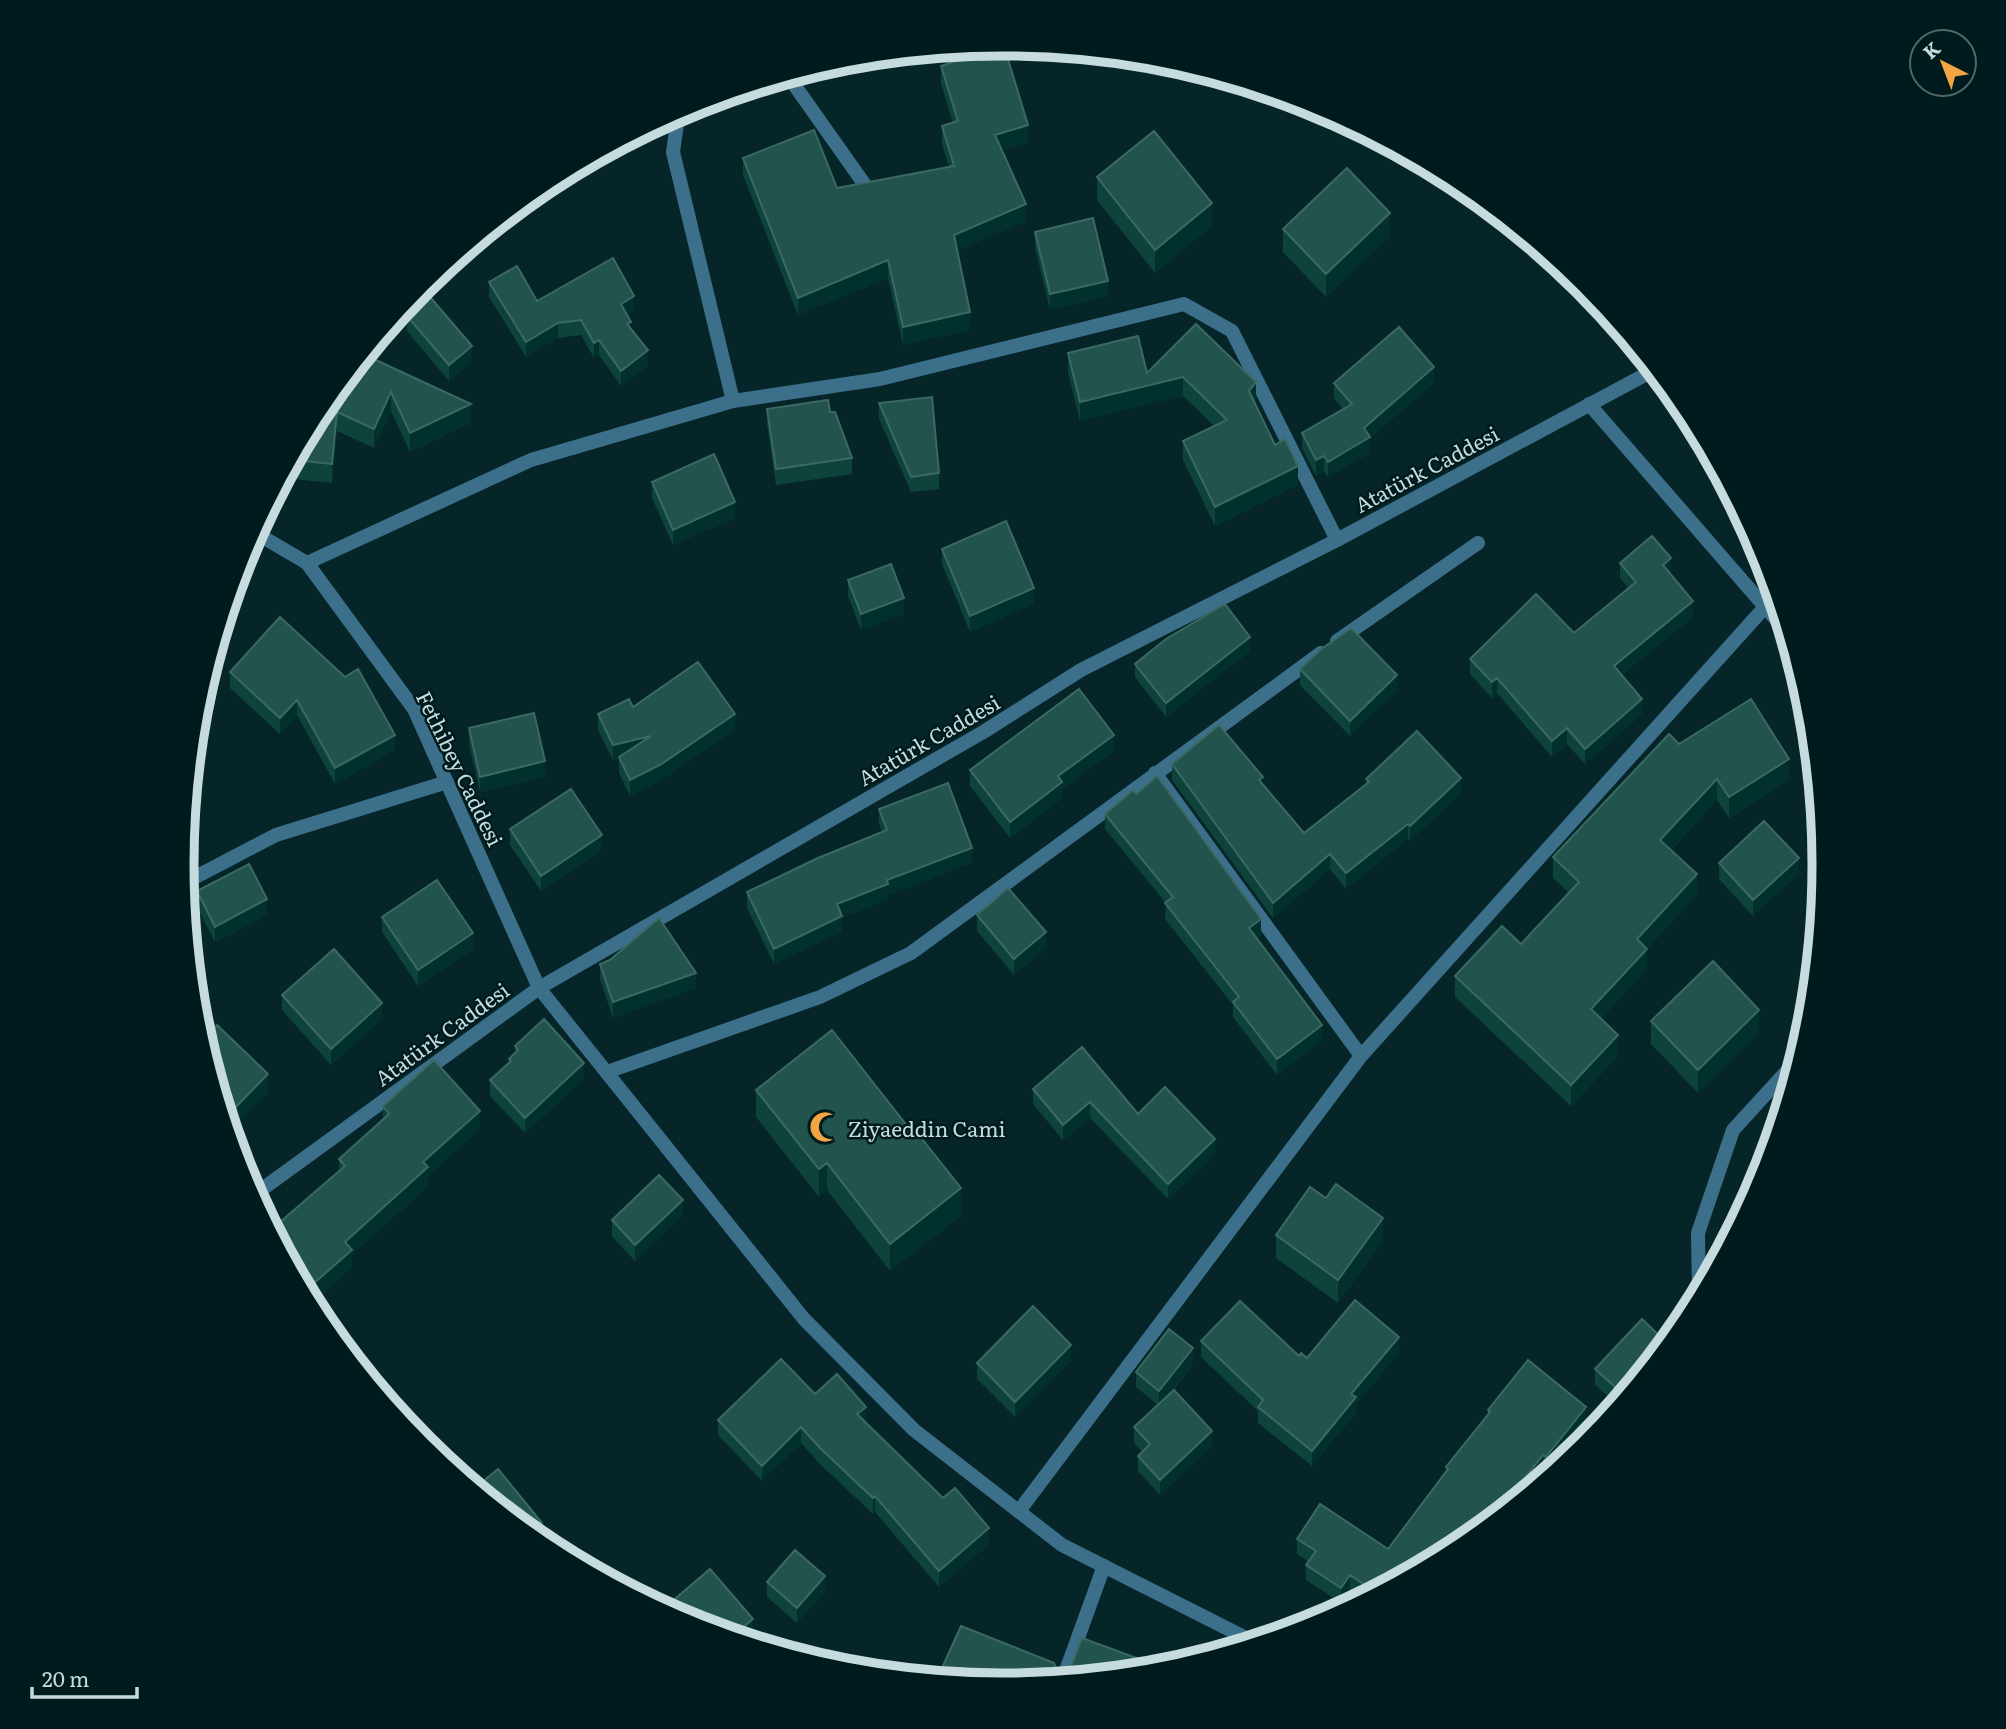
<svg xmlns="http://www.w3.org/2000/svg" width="2006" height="1729" font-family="Literata,serif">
<rect width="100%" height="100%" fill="#052528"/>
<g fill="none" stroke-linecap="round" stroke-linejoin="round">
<path stroke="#3c708a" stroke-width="14" d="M788,76l77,109"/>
<path stroke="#3c708a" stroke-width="14" d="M687,107l-10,17 -4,28 60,249
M1589,404l197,227
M307,563l224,-103 202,-59 147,-22 304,-75 48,27 105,209
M1337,641l141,-98
M1155,773l206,283
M184,883l92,-48 171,-53
M607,1072l213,-75 91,-44 410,-300
M1699,1296l-1,-63 35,-103 64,-70
M1019,1511l342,-455 404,-449
M1063,1679l41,-113"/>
<path stroke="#3c708a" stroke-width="14" d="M254,532l53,31 107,146 125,279 265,331 110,111 148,115 192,97
M254,1195l285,-207 446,-257 96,-61 256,-130 317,-170"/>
</g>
<path fill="#0e433b" d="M875,56l-30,20 -9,-14 7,-3z
M941,66l87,76 -26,8 24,71 -69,30 13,79 -67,15 -15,-67 -90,37 -55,-140v-17l94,30 112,-21 -7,-23v-18l11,-3 -12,-39z
M1097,177l115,49 -57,47 -58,-73z
M1283,229l107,7 -64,61 -43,-45z
M1035,232l73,64 -58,14 -15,-63z
M489,282l48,19 97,10 -7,4 4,14 17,36 -27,21 -22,-31 -5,3 -13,-23 -23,3 -32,19 -37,-60z
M407,316l65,45 -23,20 -42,-50z
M1196,324l60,77 -1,2 20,42 23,39 -83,42 -32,-66v-19l31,-15 -31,-30 -103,25 -12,-49v-19l79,20z
M365,355l106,68 -61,29 -19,-41 -17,37 -37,-17 -5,52 -48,-5 37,-70z
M1334,383h100l-64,55v15l-42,24 -4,-6 -8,5 -14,-28v-15l41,-24 -9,-11z
M879,403l60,70v16l-28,3 -32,-73z
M767,409l63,3 22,46v16l-76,11 -9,-61z
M652,482l83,36 -62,27 -21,-47z
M942,549l92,55 -64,28 -28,-68z
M1620,563l51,11h-1l23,43 -71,58 20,39 -57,50 -18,-20 -15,13 -55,-64 -5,5 -22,-24v-15l104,-26 54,-45 -8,-10z
M848,580l56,34 -43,16 -13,-34z
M280,617l115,133 -60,34 -38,-69 -17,19 -50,-46v-16z
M1250,651l-84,66 -31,-40v-13z
M1300,669l97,21 -47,46 -50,-51z
M633,707l102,23 -75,51 -30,15 -11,-23v-14l-6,1 -15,-30v-16z
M469,728l76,49 -65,15 -11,-48z
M1679,744l110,36 -60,38 -12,-18 -46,50 26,45 -50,54v21l-46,49 17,37 -47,50 -116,-109v-21l66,-32 48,-51 -16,-15v-21z
M1114,751l-52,38v9l-52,40 -40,-52v-16z
M1172,764l91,20 41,49 62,-49v-5l95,14 -51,48 -2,-2 -62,50 -16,-20 -57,49 -101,-138z
M879,809l93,54 -84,32v4l-46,19v14l-68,32 -27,-56v-16l135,-60 -3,-8z
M1105,814l156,120 -4,4 65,102 -45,35 -44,-58v-12l-68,-86 1,-16 -61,-74z
M510,829l92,21 -61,41 -31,-46z
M1719,863l80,10 -46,43 -34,-37z
M197,891l70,24 -52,27 -18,-35z
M977,915l69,33 -32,27 -37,-44z
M382,917l91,32 -55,37 -36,-54z
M600,964l96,24 -83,30 -13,-39z
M282,995l100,24 -51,46 -49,-55z
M1651,1021l108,12 -61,60 -47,-49z
M515,1046l69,33 -59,54 -35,-37v-16l19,-18v-3l6,-6z
M1033,1089l105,25 77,41 -47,44 -78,-81 -27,22 -30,-36z
M756,1090l205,126 -71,55 -63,-81 -8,7 -63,-80z
M383,1106l97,23 -52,47v10l-76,69v13l-13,-97v-12l44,-39z
M1326,1198l57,43 -45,62 -62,-45v-23z
M683,1215l-48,46 -23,-25v-16z
M1201,1341l106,17 92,-5 -43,51v9l-44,53 -54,-43v-12l-57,-54z
M1667,1343l-50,61 -22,-19v-16z
M1071,1360l-56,57 -38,-38v-16z
M1193,1364l-23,30 42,52 -52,49 -22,-24v-15l4,-4 -8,-9v-16l24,-22 -22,-18v-15z
M815,1394l51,28 123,122 -50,43 -64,-75 -2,2 -53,-50 -19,-21 -39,38 -44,-46v-15z
M1488,1410l98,13 -40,50 -3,-3 -18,23 -66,54 -96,51 -13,-8 -9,13 -35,-23v-15l3,-3 -12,-8v-15l91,10 58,-77v-5l42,-53z
M767,1582l58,10 -28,31 -30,-26z"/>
<path fill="#02302c" d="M875,56l-30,20v-15l3,-2z
M1028,125v17l-33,10v-17z
M1212,203v23l-57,47v-23z
M1026,204v17l-72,32v-18z
M1390,213v23l-64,61v-23z
M888,260v18l-90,37v-17z
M1108,281v15l-58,14v-16z
M634,296v15l-13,8v-15z
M970,312v18l-67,15v-18z
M558,323v15l-32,19v-15z
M599,340v15l-5,3v-15z
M472,346v15l-23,20v-16z
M648,350v15l-27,21v-15z
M1434,367v16l-64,55v15l-42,24v-15l36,-34z
M1183,377v19l-103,25v-19z
M1256,382v19l-7,9v-19z
M391,392v19l-17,37v-19z
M471,404v19l-61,29v-19z
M337,412v19l-5,52v-19z
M1324,456v15l-8,5v-16z
M1298,466v18l-83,42v-19z
M735,502v16l-62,27v-15z
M1671,558v16l-8,7v-16z
M1034,588v16l-64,28v-16z
M904,598v16l-43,16v-16z
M1693,601v16l-79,65v-16z
M1250,637v14l-84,66v-14z
M1397,675v15l-47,46v-15z
M1497,678v15l-5,5v-16z
M1642,699v15l-57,50v-15z
M297,700v15l-17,19v-16z
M735,714v16l-75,51 -30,15v-16z
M1567,728v16l-15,13v-16z
M395,735v15l-60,34v-16z
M1114,735v16l-52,38v9l-52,40v-16l48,-46z
M651,736v15l-38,9v-15z
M1789,759v21l-60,38v-21z
M545,761v16l-65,15v-15z
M1461,778v15l-51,48v-15z
M1717,779v21l-57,61v-21z
M1408,824v15l-62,50v-16z
M602,835v15l-61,41v-15z
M972,848v15l-84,32v4l-46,19v14l-68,32v-15l63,-45 50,-24z
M1330,854v15l-57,49v-15z
M1799,858v15l-46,43v-16z
M1697,874v21l-60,65v-21z
M267,899v16l-52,27v-15z
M1261,919v15l-12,9v-15z
M1046,932v16l-32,27v-16z
M473,933v16l-55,37v-16z
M1647,949v21l-56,60v-21z
M696,973v15l-83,30v-16z
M382,1003v16l-51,46v-16z
M1759,1010v23l-61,60v-23z
M1322,1025v15l-45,35v-16z
M1618,1035v21l-47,50v-21z
M584,1063v16l-59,54v-15z
M268,1074v19l-38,38 -4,-14z
M1090,1102v16l-27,22v-15z
M480,1111v18l-52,47v10l-76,69v13l-40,36 -7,-13 40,-49 78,-80z
M1215,1139v16l-47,44v-15z
M827,1163v27l-8,7v-28z
M961,1188v28l-71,55v-27z
M683,1200v15l-48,46v-16z
M1383,1218v23l-45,62v-23z
M1399,1337v16l-43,51v9l-44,53v-15l39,-57z
M1071,1345v15l-56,57v-15z
M1193,1348v16l-34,42v-15z
M866,1407v16l-9,-9z
M1586,1407v16l-40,50v-16z
M801,1427v16l-39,38v-15z
M1212,1431v15l-52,49v-15z
M1543,1455v15l-18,23 -35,28z
M875,1496v16l-2,2v-16z
M542,1523v20l-8,-13z
M989,1528v16l-50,43v-16z
M1350,1575v15l-9,13v-15z
M825,1576v16l-28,31v-15z
M753,1619v16l-7,5 -13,-4z
M1145,1661v10l-5,1z"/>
<path fill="#22544d" stroke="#3b6963" stroke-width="2" d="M1004,46l24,79 -33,10 31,69 -72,31 16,77 -67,15 -15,-67 -90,38 -55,-140 71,-28 23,58 117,-22 -12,-40 16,-5 -17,-55z
M1154,131l58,72 -57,47 -58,-73z
M1347,168l43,45 -64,61 -43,-45z
M1093,218l15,63 -58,13 -15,-62z
M613,258l21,38 -13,8 10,18 -4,2 21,26 -27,21 -22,-31 -5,3 -13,-23 -23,3 -32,19 -37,-60 28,-16 20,35z
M430,297l42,49 -23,19 -42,-49z
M1196,324l60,58 -7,9 26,54 10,-6 13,27 -83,41 -32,-66 44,-21 -44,-43 -103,25 -12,-49 70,-17 9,37z
M1399,327l35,40 -70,61 6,9 -42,25 -4,-6 -8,4 -14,-27 50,-29 -18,-21z
M365,355l106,49 -61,29 -19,-41 -17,37 -37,-17 -5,52 -39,-4 28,-52z
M932,397l7,76 -28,4 -32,-74z
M828,400l2,12h5l17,46 -76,11 -9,-60z
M714,454l21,48 -62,28 -21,-48z
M1006,521l28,67 -64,28 -28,-67z
M1652,536l19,22 -8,7 30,36 -79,65 28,33 -57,50 -18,-21 -15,13 -55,-63 -5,4 -22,-23 66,-65 38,39 62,-51 -16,-19z
M891,564l13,34 -43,16 -13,-34z
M1225,604l25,33 -84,66 -31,-39 31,-25z
M280,617l65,60 13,-8 37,66 -60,33 -38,-68 -17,18 -50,-46z
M1351,628l46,47 -47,46 -50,-52 20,-19z
M698,662l37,52 -75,51 -30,15 -11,-23 32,-21 -38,9 -15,-31 31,-15 4,8z
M1079,689l35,46 -56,41 4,6 -52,40 -40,-52z
M1751,699l38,60 -60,38 -12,-18 -57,61 37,34 -60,65 10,10 -56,60 27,26 -47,50 -116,-109 47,-50 19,18 58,-62 -26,-25 116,-123 10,10z
M534,713l11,48 -65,16 -11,-49z
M1219,725l44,52 -4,3 45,53 65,-51 -3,-3 51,-48 44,47 -51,48 -2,-2 -62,49 -16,-19 -57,49 -101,-139z
M1157,776l104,143 -12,9 73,97 -45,34 -44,-57 6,-5 -74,-94 8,-6 -68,-83 28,-24 3,4z
M948,783l24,65 -85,32 1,4 -51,20 5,12 -68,33 -27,-57 71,-34 69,-28 -8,-21z
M571,789l31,46 -61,41 -31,-47z
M1764,821l35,37 -46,42 -34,-37z
M249,864l18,35 -52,28 -18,-36z
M437,880l36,53 -55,37 -36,-53z
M1008,888l38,44 -32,27 -37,-44z
M659,918l37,55 -83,29 -13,-38 10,-4z
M334,949l48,54 -51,46 -49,-54z
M1713,961l46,49 -61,60 -47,-49z
M544,1019l40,44 -59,55 -35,-38 21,-19 -2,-2 9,-9 -3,-4z
M217,1025l51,49 -42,43 -23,-77z
M832,1030l80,102 3,-2 46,58 -71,56 -63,-81 -8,6 -63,-79z
M1082,1047l56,67 27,-27 50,52 -47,45 -78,-82 -27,23 -30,-36z
M434,1060l46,51 -57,51 5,5 -83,75 7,8 -47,41 -33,-62 73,-63 -6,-7 50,-45 -6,-8z
M659,1175l24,25 -48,45 -23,-25z
M1336,1184l47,34 -45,62 -62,-45 34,-48 16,11z
M1355,1300l44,37 -48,57 5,3 -44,54 -54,-44 5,-7 -62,-59 39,-40 59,55 2,-3 6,5z
M1033,1306l38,39 -56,57 -38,-39z
M1642,1319l25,24 -43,52 -29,-26z
M1169,1329l24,19 -34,43 -23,-19z
M781,1359l34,35 22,-20 29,33 -9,7 86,84 12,-10 34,40 -50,43 -64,-75 -2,2 -53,-50 -19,-21 -39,39 -44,-46z
M1528,1360l58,47 -40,50 -3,-2 -53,66 -31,26 -84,45 -25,-17 -9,13 -35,-23 10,-14 -19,-12 23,-35 68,45 60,-80 -2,-2 44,-55 -2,-2z
M1174,1390l38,41 -52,49 -22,-24 12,-12 -16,-17z
M498,1469l44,54 -8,7 18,19 -5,-2 -72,-59z
M795,1550l30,26 -28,32 -30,-26z
M710,1569l43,50 -20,17 -44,-13 -26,-14z
M961,1626l93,37 2,5 4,2 10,-1 12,-31 63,23 -5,11 -137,13 -66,-6z"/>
<defs>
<symbol id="mosque-bare" viewBox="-9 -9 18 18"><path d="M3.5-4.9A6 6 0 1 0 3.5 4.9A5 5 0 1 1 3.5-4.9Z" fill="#f2a541" stroke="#001b1e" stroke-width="2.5" paint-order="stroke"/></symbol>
</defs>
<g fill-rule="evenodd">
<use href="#mosque-bare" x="803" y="1105" width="44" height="44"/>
</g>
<g text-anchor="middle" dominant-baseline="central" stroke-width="5" stroke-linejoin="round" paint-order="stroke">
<g font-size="21" fill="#c6dbdd" stroke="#001b1e">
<text transform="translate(1426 468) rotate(-28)">Atatürk Caddesi</text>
<text transform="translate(928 739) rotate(-30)">Atatürk Caddesi</text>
<text transform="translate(461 768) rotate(64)">Fethibey Caddesi</text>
<text transform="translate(441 1033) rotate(-36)">Atatürk Caddesi</text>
</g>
<g font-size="21" fill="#c6dbdd" stroke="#001b1e" text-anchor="start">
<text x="848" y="1127">Ziyaeddin Cami</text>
</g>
</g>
<path d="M0 0H2006V1729H0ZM1002 56H1004A808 808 0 0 1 1812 864V865A808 808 0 0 1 1004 1673H1002A808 808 0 0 1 194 865V864A808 808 0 0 1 1002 56Z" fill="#001b1e" fill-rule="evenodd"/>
<path fill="none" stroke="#c6dbdd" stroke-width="9" d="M1002 56H1004A808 808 0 0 1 1812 864V865A808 808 0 0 1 1004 1673H1002A808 808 0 0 1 194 865V864A808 808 0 0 1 1002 56Z"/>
<g transform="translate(1943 63) rotate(318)"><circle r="33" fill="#001b1e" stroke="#4f686a" stroke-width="2"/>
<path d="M0-5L12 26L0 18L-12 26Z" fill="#f2a541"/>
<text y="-10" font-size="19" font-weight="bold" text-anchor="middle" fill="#c6dbdd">K</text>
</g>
<path d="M32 1687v10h105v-10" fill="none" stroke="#c6dbdd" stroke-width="3.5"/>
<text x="42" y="1687" font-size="21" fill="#c6dbdd" stroke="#001b1e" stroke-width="5" paint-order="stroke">20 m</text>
</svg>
